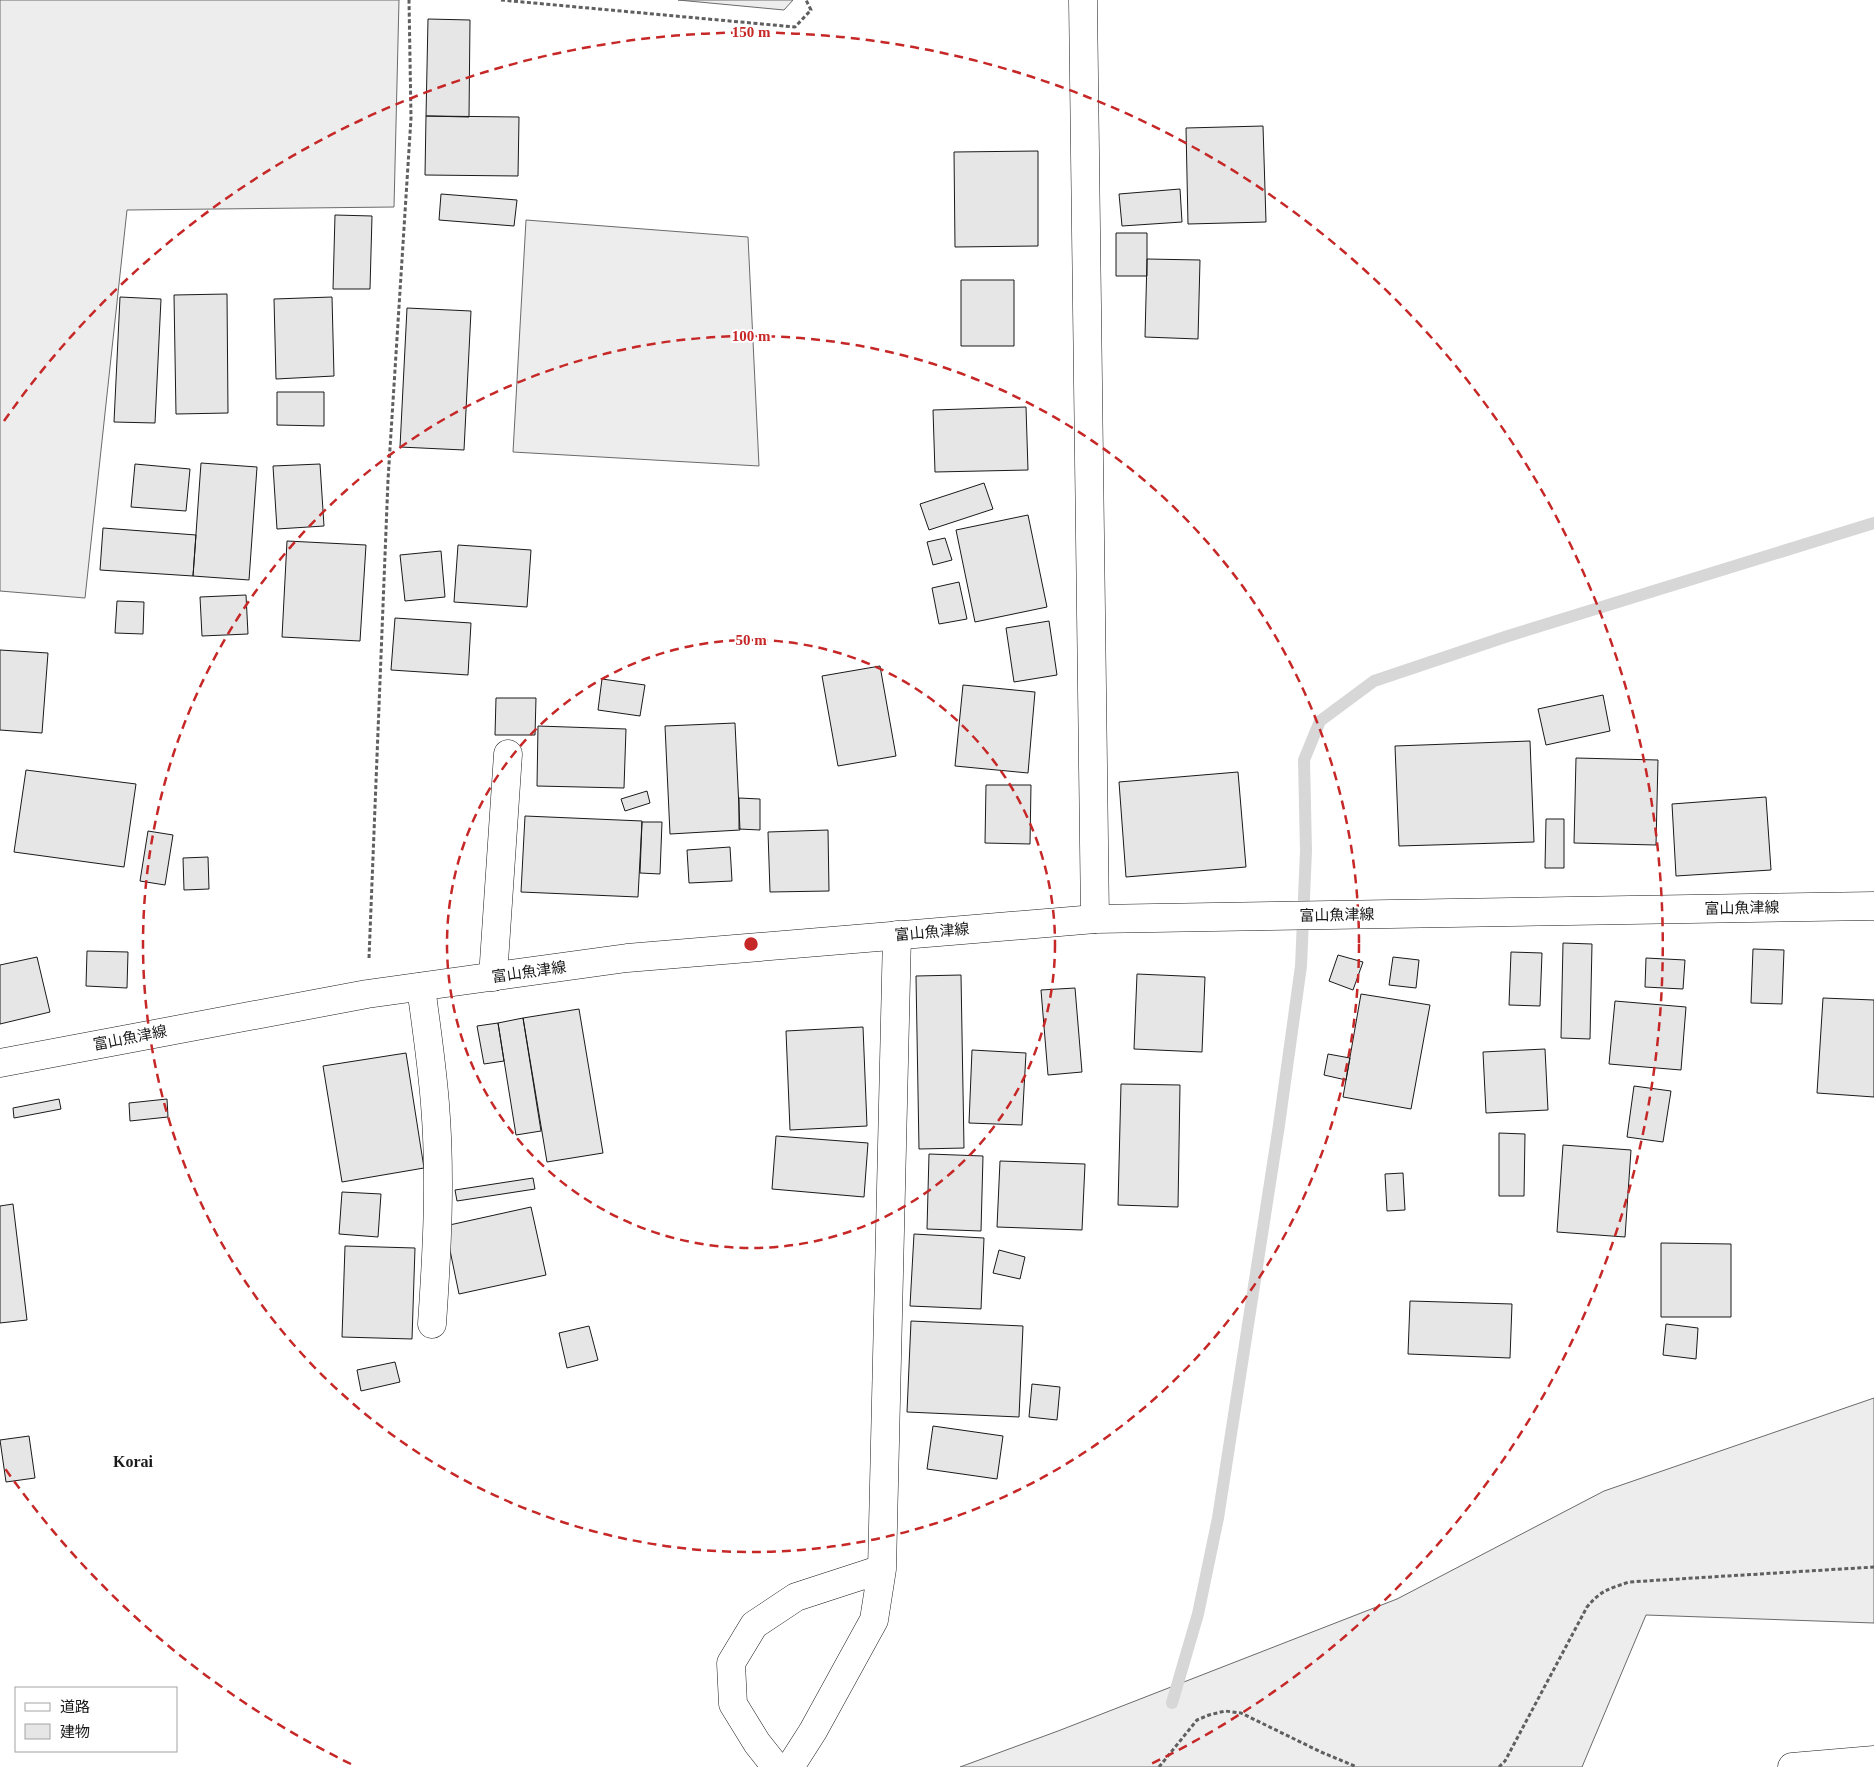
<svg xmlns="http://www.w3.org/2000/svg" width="1874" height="1767" font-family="'Times New Roman','Noto Sans JP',serif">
<rect width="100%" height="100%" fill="#fff"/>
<path fill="#ededed" stroke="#6a6a6a" d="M0,0h399l-5,207 -267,3 -42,388 -85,-7z
M678,0h115l-9,10z
M526,220l222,17 11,229 -246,-14z
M1874,1398v225l-228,-8 -64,152h-622l98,-36 339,-132 207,-108z"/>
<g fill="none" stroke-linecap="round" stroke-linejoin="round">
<path stroke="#d7d7d7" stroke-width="12" d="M1172,1703l26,-89 20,-96 61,-393 22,-159 5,-115 -2,-91 16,-39 54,-40 134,-45 366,-113"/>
</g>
<path fill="#e6e6e6" stroke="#1a1a1a" d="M428,19l42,1 -1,97 -43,-1z
M426,116l93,1 -1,59 -93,-1z
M1263,126l3,96 -78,2 -2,-96z
M1038,151v95l-83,1 -1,-95z
M1180,189l2,33 -60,4 -3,-32z
M441,194l76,6 -3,26 -75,-6z
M335,215l37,1 -2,73h-37z
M1116,233h31v43h-31z
M1147,259l53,1 -2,79 -53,-2z
M961,280h53v66h-53z
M227,294l1,119 -52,1 -2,-119z
M120,297l41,2 -6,124 -41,-1z
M332,297l2,79 -58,3 -2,-80z
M407,308l64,3 -7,139 -64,-3z
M277,392h47v34l-47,-1z
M1026,407l2,63 -93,2 -2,-62z
M201,463l56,4 -8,113 -56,-4z
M135,464l55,5 -4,42 -55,-4z
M320,464l4,62 -47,3 -4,-63z
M984,483l9,26 -64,21 -9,-26z
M1028,515l19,92 -72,15 -19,-92z
M103,528l93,7 -3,41 -93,-6z
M945,538l7,22 -19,5 -6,-23z
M287,541l79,4 -6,96 -78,-4z
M458,545l73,5 -4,57 -73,-5z
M441,551l4,46 -40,4 -5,-46z
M959,582l8,37 -28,5 -7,-36z
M246,595l2,39 -46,2 -2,-39z
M117,601l27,1 -1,32 -28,-1z
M395,618l76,5 -3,52 -77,-5z
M1049,621l8,54 -43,7 -8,-54z
M0,650l48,3 -6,80 -42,-3z
M880,666l16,90 -58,10 -16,-90z
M602,679l43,6 -5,31 -42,-6z
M963,685l72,7 -7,81 -73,-7z
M1603,695l7,36 -64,14 -8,-36z
M496,698h40l-1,37h-40z
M735,723l5,107 -70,4 -5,-108z
M538,726l88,3 -2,59 -87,-2z
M1530,741l4,101 -135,4 -4,-100z
M1576,758l82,2 -2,85 -82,-2z
M26,770l110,14 -12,83 -110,-15z
M1238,772l8,95 -120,10 -7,-95z
M986,785h45l-1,59 -45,-1z
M647,791l3,12 -25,8 -4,-12z
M1766,797l5,73 -95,6 -4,-72z
M739,798l21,1v31l-21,-1z
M525,816l117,5 -4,76 -117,-5z
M1546,819h18v49h-19z
M642,822h20l-2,52 -20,-1z
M828,830l1,61 -59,1 -2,-60z
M148,831l25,4 -8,50 -25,-4z
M730,847l2,34 -43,2 -2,-33z
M208,857l1,32 -25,1 -1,-32z
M1563,943l29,1 -2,95 -29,-1z
M1753,949l31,1 -2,54 -31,-1z
M87,951l41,1 -1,36 -41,-2z
M1511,952l31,1 -2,53 -31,-1z
M1338,955l25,7 -10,28 -24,-9z
M37,957l13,55 -50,12v-59z
M1393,957l26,3 -3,28 -27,-3z
M1646,958l39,2 -2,29 -38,-2z
M1137,974l68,3 -3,75 -68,-3z
M961,975l3,173 -45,1 -3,-173z
M1075,988l7,84 -34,3 -7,-85z
M1361,994l69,11 -19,104 -68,-12z
M1823,998l51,2v97l-57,-4z
M1615,1001l71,6 -5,63 -72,-6z
M579,1009l24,144 -56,9 -24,-144z
M523,1018l18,113 -25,4 -18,-112z
M498,1023l6,38 -20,3 -7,-38z
M863,1027l4,99 -77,4 -4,-99z
M1545,1049l3,61 -62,3 -3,-61z
M972,1050l54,3 -4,72 -53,-2z
M406,1053l18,115 -82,14 -19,-116z
M1328,1054l22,4 -4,22 -22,-5z
M1121,1084l59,1 -2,122 -60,-2z
M1634,1086l37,5 -8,51 -36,-5z
M59,1099l2,10 -47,9 -1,-10z
M167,1099l1,18 -38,4 -1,-18z
M1499,1133l26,1 -1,62h-25z
M776,1136l92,7 -4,54 -92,-8z
M1563,1145l68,5 -6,87 -68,-5z
M929,1154l54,2 -2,75 -54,-2z
M1000,1161l85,3 -3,66 -85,-3z
M1403,1173l2,37 -18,1 -2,-37z
M533,1178l2,11 -78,12 -2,-11z
M342,1192l39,2 -3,43 -39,-3z
M13,1204l14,116 -27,3v-117z
M531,1207l15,68 -87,19 -14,-68z
M914,1234l70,4 -3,71 -71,-3z
M1661,1243l70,1v73h-70z
M345,1246l70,2 -3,91 -70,-2z
M999,1250l26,7 -5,22 -27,-6z
M1410,1301l102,3 -2,54 -102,-4z
M911,1321l112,5 -4,91 -112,-5z
M1666,1324l32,4 -2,31 -33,-4z
M589,1326l9,34 -31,8 -8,-35z
M395,1362l5,20 -39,9 -4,-21z
M1032,1384l28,3 -3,33 -28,-3z
M933,1426l70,10 -6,43 -70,-10z
M29,1436l6,42 -29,4 -6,-42z"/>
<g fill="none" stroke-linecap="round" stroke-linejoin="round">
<defs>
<path id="minor" d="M1083,0l12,919
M493,977l15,-223
M421,987c5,38 11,78 14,117 6,73 2,147 -3,220
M776,1767l-19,-24 -24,-39 -2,-41 23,-38 42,-28 86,-28
M790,1767l23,-36 61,-111 8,-51 15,-634
M1792,1767l82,-7"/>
<path id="major" d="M0,1063l367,-69 260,-36 468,-39 779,-13"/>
</defs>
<use href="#minor" stroke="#1a1a1a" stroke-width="29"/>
<use href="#major" stroke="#1a1a1a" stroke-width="29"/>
<path stroke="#5f5f5f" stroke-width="3" stroke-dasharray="4 2.5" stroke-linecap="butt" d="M501,0l294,27 16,-17 -5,-10
M369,958l19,-478 23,-362 -2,-118
M1159,1767l38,-47 12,-5 16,-4 16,2 80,39 36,15
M1499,1767l6,-6 82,-154c14,-17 22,-18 42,-25l245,-15"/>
<use href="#minor" stroke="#fff" stroke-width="28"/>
<use href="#major" stroke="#fff" stroke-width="28"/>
</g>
<g fill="none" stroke="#c62828" stroke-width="2.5" stroke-dasharray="9 6">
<circle cx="751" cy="944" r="304"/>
<circle cx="751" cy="944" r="608"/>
<path d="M351 1764A912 912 0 0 1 4 1467M4 421A912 912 0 1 1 1151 1764"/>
</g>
<g text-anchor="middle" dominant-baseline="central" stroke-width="4" stroke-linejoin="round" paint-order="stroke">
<g font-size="15" fill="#1a1a1a" stroke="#fff">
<text transform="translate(1742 908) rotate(-1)">富山魚津線</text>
<text transform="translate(1337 915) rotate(-1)">富山魚津線</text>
<text transform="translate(932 932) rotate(-5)">富山魚津線</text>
<text transform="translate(529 972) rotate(-8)">富山魚津線</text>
<text transform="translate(130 1038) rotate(-11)">富山魚津線</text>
</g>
<g font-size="16" font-weight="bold" fill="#1a1a1a" stroke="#fff">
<text x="133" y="1461">Korai</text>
</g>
</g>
<circle cx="751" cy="944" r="8" fill="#c62828" stroke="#fff" stroke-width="2.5"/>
<g font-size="15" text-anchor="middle" font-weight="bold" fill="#c62828" stroke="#fff" stroke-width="4" stroke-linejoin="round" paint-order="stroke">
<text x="751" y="37">150 m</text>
<text x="751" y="341">100 m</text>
<text x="751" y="645">50 m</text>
</g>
<rect x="15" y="1687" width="162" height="65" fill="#ffffff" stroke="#a3a3a3"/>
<rect x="25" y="1703" width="25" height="8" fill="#ffffff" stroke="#a3a3a3"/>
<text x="60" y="1712" font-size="15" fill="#1a1a1a">道路</text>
<rect x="25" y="1724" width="25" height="15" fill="#e6e6e6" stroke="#a3a3a3"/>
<text x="60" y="1737" font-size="15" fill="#1a1a1a">建物</text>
</svg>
